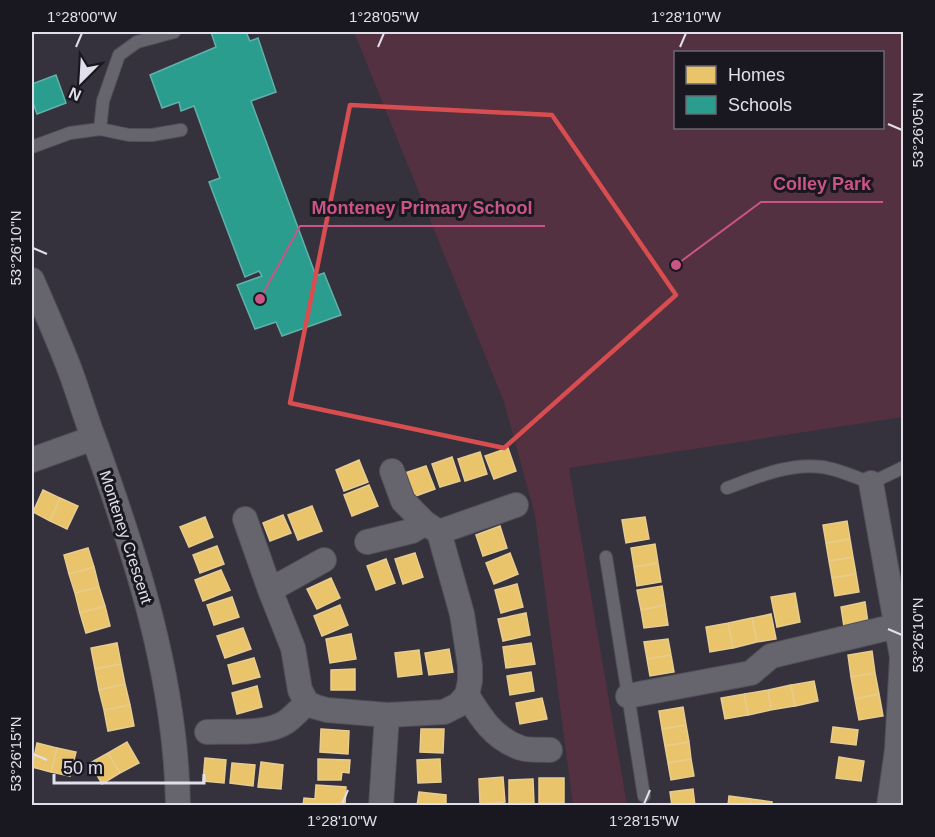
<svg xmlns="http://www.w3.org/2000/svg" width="935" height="837" font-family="Helvetica,sans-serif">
<rect width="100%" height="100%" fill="#35323d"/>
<path fill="#533140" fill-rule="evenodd" d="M354,32h549v385l-334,51 58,337h-54l-38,-290 -31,-113zM676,52h206v76h-206z"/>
<path fill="#e9c46a" stroke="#e7cc91" stroke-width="1.5" d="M508,448l8,23 -22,8 -9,-23z
M480,452l7,22 -22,7 -7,-22z
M452,457l8,24 -20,6 -8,-23z
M359,460l9,22 -24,9 -8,-21z
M426,466l9,23 -22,8 -8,-24z
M369,485l9,21 -26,10 -8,-21z
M43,490l17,8 -10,23 -17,-9z
M60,498l18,8 -11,23 -17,-8z
M312,506l10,25 -24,9 -10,-25z
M283,515l8,18 -21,8 -7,-18z
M205,517l8,20 -24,10 -9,-20z
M645,517l4,22 -23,4 -4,-23z
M847,521l3,18 -24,4 -3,-18z
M500,526l7,22 -24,8 -7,-21z
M850,539l3,18 -24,4 -3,-18z
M655,544l3,19 -24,4 -3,-19z
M217,546l7,18 -24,9 -7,-18z
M88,548l6,19 -25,7 -5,-19z
M415,553l8,24 -20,7 -8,-25z
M510,553l8,21 -24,10 -8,-21z
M853,557l3,17 -24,4 -3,-17z
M386,559l9,24 -19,7 -9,-24z
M658,563l3,19 -24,4 -3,-19z
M94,567l5,20 -24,6 -6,-19z
M221,570l9,20 -27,11 -8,-21z
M856,574l3,18 -24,4 -3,-18z
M331,578l9,20 -23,11 -10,-20z
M517,584l6,23 -22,6 -6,-23z
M662,586l3,19 -24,5 -4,-20z
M99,587l6,19 -25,7 -5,-20z
M795,593l5,29 -23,5 -6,-30z
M232,597l7,20 -25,8 -7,-20z
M865,602l3,21 -24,4 -3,-20z
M340,605l8,20 -26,11 -8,-20z
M665,605l3,20 -24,3 -3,-18z
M105,606l5,20 -24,7 -6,-20z
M526,613l4,22 -27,6 -5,-22z
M771,614l5,25 -19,3 -5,-24z
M752,618l5,24 -24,6 -5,-25z
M728,623l5,25 -23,4 -4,-25z
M243,628l8,21 -26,9 -8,-22z
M351,634l5,25 -26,4 -4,-24z
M668,639l3,16 -24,4 -3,-17z
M117,643l4,21 -26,5 -4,-21z
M531,643l4,21 -29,4 -3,-21z
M449,649l4,23 -24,3 -4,-22z
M419,650l3,24 -24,3 -3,-24z
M872,651l3,22 -24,4 -3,-22z
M671,655l3,17 -24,4 -3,-17z
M254,658l6,19 -27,7 -5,-19z
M121,664l4,20 -26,6 -4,-21z
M355,669v21h-24v-20z
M531,672l3,19 -24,4 -3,-19z
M875,673l4,21 -24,5 -4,-22z
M814,681l4,20 -23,5 -4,-21z
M125,684l5,21 -26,5 -5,-20z
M791,685l4,21 -24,4 -3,-20z
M257,686l5,21 -25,7 -5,-21z
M768,690l3,20 -23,5 -4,-21z
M744,694l4,21 -23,4 -4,-21z
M879,694l4,22 -24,4 -4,-21z
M542,698l5,21 -27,5 -4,-21z
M130,705l4,21 -26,5 -4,-21z
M683,707l3,18 -24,4 -3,-18z
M686,725l3,17 -24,4 -3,-17z
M833,727l25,3 -2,15 -25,-3z
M321,729l28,2 -1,23 -28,-2z
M421,729h23l-1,24 -23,-1z
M127,742l12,21 -19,10 -12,-20z
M689,742l2,17 -23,4 -3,-17z
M37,743l20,5 -6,24 -19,-5z
M57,748l19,4 -6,24 -19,-4z
M108,753l12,20 -18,11 -12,-21z
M839,757l25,4 -3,20 -25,-3z
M205,758l21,2 -2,23 -21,-2z
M318,759l32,1 -1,13 -7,-1 -1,8h-23z
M440,759l1,23 -23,1 -1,-23z
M691,759l3,17 -23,4 -3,-17z
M261,762l22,3 -2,24 -23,-2z
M232,763l23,2 -2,21 -23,-3z
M503,777l2,25 -25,2 -1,-25z
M539,778h25v25h-25z
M533,779l1,24 -25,1v-24z
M316,785l30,2 -1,19h-42l1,-8 11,1z
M693,789l2,17h-23l-2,-14z
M419,792l27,3v11h-29z
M729,796l22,3 -1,7h-22z
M751,799l21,3v4h-22z"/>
<path fill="#2a9d8f" stroke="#61b1ab" stroke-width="1.5" d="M211,32h35l4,9 8,-3 18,54 -25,9 65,175 8,-3 17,42 -59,21 -6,-14 -21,7 -18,-44 25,-9 -3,-5 -14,6 -36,-95 11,-4 -26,-72 -13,5 -2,-9 -17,6 -12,-33 66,-28z
M56,75l10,28 -29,11 -5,-14v-16z"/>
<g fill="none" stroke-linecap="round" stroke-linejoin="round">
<defs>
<path id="service" d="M100,129l3,-28 16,-46 18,-13 37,-10
M32,147l38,-14 30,-4 29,6h23l29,-5
M727,488c30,-11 61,-25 95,-21 16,2 33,10 49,16l33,-16
M606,557l38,239"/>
<path id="minor" d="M32,280c13,30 27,61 39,93 8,22 15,46 24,69 42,117 81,237 83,364
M32,460l61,-22
M392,471l11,30 22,22 14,9 77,-27
M871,483l31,174 -5,93 -8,56
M245,519l25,71 23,58 7,42 7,13 9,4 11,3 60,5 57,-3 14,-7 9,-10 3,-14v-15l-8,-52 -23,-82
M367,542l45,-11 13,-8
M270,590l54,-30
M467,695c14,23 27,44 54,53 9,3 20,1 29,2
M628,696l123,-23 20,-17 125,-30
M207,732c23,-1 59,3 79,-10 7,-5 14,-13 21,-19
M381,806l6,-91"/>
</defs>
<use href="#service" stroke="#514f58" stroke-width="14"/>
<use href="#minor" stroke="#514f58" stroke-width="26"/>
<use href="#service" stroke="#66646d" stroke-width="12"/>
<use href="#minor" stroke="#66646d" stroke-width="24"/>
</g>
<path fill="none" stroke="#d84d4f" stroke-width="4.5" stroke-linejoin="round" d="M350,105l202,10 124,180 -172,153 -214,-45z"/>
<path fill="none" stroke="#e1dfeb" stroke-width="2" d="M76,47l6,-14M378,47l6,-14M680,47l6,-14M888,124l14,6M33,248l14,6M888,629l14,6M33,754l14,6M342,804l6,-14M644,804l6,-14"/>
<g text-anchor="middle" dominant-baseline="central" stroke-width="6" stroke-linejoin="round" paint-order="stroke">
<g font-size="16" fill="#e1dfeb" stroke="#191820">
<text transform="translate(126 537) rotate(72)">Monteney Crescent</text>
</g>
</g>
<path fill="none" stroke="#cb5486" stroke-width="2" d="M676 265L761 202H883M260 299L300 226H545"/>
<g fill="#cb5486" stroke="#191820" stroke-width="2">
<circle cx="676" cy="265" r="6"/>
<circle cx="260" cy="299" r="6"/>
</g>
<g font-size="18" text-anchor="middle" font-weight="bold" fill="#cb5486" stroke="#191820" stroke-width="6" stroke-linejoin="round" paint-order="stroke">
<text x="822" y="190">Colley Park</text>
<text x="422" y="214">Monteney Primary School</text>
</g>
<rect width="935" height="837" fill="none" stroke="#191820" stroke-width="66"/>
<rect x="674" y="51" width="210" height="78" fill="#191820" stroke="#696871" stroke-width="1.5"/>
<rect x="686" y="66" width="30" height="18" fill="#e9c46a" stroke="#696871" stroke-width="1.5"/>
<text x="728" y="81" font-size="18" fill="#e1dfeb">Homes</text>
<rect x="686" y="96" width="30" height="18" fill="#2a9d8f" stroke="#696871" stroke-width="1.5"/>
<text x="728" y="111" font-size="18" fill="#e1dfeb">Schools</text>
<g transform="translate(81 81) rotate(204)" stroke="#191820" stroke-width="4.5" paint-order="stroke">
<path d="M0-4.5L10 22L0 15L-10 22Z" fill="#e1dfeb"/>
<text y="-9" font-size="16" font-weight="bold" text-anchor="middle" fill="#e1dfeb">N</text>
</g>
<path d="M54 774v9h150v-9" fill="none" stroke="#e1dfeb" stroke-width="3"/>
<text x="63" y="774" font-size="18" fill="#e1dfeb" stroke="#191820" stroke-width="4.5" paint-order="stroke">50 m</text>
<rect x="33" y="33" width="869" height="771" fill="none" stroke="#e1dfeb" stroke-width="2"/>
<g font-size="15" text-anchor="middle" fill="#e1dfeb">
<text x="82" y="22">1°28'00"W</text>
<text x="384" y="22">1°28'05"W</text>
<text x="686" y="22">1°28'10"W</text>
<text transform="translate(918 130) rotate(-90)" y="5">53°26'05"N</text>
<text transform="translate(16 248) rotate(-90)" y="5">53°26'10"N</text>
<text transform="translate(918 635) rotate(-90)" y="5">53°26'10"N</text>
<text transform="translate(16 754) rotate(-90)" y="5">53°26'15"N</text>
<text x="342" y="826">1°28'10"W</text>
<text x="644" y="826">1°28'15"W</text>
</g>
</svg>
